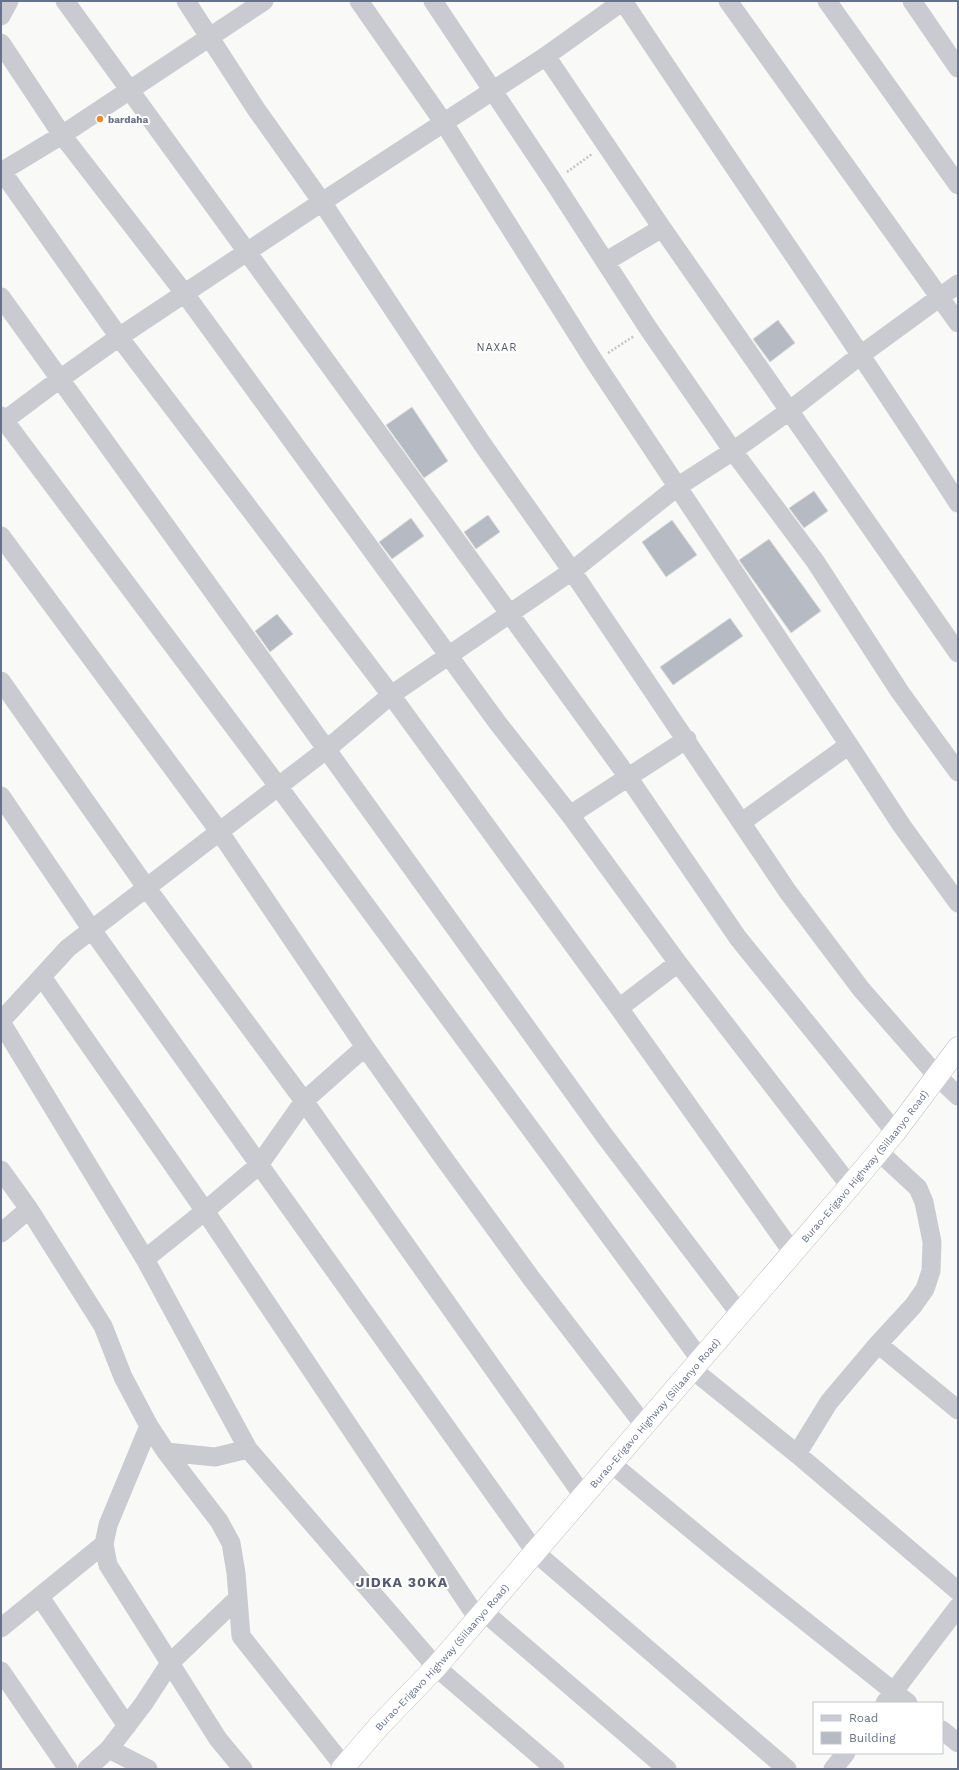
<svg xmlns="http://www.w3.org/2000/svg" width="959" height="1770" font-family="'Work Sans',sans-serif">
<rect width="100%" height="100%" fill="#f9faf7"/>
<path fill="#b6bac3" stroke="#dbdbd9" d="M778,320l17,23 -25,19 -17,-23z
M412,407l36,54 -24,17 -38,-53z
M814,491l14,20 -24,17 -15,-20z
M488,515l12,17 -24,17 -12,-17z
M411,518l13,18 -32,23 -13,-17z
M672,520l25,35 -31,22 -24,-35z
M769,539l52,72 -30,22 -52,-73z
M277,614l16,20 -23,18 -15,-21z
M730,618l13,18 -70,49 -13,-18z"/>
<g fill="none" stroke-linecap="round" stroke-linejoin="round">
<defs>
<g id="highway">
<path id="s1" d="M342,1769l38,-44 56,-58 414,-481 45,-54 63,-84"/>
</g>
</defs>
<use href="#highway" stroke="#bebfc3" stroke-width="23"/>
<path stroke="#c3c4c7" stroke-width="2.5" stroke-dasharray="2 2" stroke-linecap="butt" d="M567,172l25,-18
M608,353l26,-17"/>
<path stroke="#c9cbd0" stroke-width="19" d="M65,1l563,776 110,161 157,194
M186,1l70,108 66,93 161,243 89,126 216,321 73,97 76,87 21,20
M359,1l85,122 150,238 255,384 -107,77
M433,1l120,180 95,147 85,123 82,110 85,131 58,80
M728,1l230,322
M827,1l131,184
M912,1l46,67
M1,16l8,-15
M1,43l61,92 123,159 312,428 73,93 108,148 172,223
M546,56l116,172 296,425
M1,170l118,167 272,358 228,313 174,245
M1,172l61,-37 202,-134
M605,262l57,-34
M1,297l603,838 136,179
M1,416l277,370 422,573
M1,423l59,-44 59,-42 203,-135 224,-146 77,-55c111,168 226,333 335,502
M1,536l218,295 146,216 75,106 91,125 113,147
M1,681l145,206 158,214 280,396
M849,745l53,81 56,77
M1,796l91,134 444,623 251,216
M570,815l117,-76
M42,977l163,234 273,408
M619,1008l59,-45
M1,1021l67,-73 259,-199 64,-54 181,-124 105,-84 56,-36 56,-40 73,-57 96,-70
M1,1022l144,237 103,190 188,218 119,102
M1,1170l28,39 74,117 20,51 26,49 17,26 53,69 12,22 5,30 5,63 105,133
M1,1233l28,-24
M145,1259l60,-48 54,-46 45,-64 61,-54
M878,1344l80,66
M692,1369l105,85 161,137
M149,1426l-41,99 -4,19 4,21 110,174 25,30
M166,1452l49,5 33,-8
M797,1454l32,-52 49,-58 35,-38 12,-17 6,-18 1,-29 -8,-40 -6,-14 -40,-37
M612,1464l115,95 181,144
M40,1597l87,129
M484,1612l183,157
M1,1628l103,-84
M1,1671l67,98
M885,1703l73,-96
M942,1730l16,13
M109,1749l39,20
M87,1769l22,-20 35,-46 26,-40 68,-65
M833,1769l13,-16"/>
<use href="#highway" stroke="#fff" stroke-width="22"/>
</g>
<circle fill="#eb8b26" stroke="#fff" stroke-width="1.5" cx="100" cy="119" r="4"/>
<g text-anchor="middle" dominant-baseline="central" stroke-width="4" stroke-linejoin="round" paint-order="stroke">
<g font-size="10" font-weight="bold" fill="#67718a" stroke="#fff" text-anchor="start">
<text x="108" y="119">bardaha</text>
</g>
<g font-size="10" fill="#67718a" stroke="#fff">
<text stroke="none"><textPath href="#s1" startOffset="798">Burao-Erigavo Highway (Siilaanyo Road)</textPath></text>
<text stroke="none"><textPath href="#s1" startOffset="474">Burao-Erigavo Highway (Siilaanyo Road)</textPath></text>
<text stroke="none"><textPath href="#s1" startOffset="150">Burao-Erigavo Highway (Siilaanyo Road)</textPath></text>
</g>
<g font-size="11" letter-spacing="1" fill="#565c6e" stroke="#fff">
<text x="497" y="347">NAXAR</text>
</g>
<g font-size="14" font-weight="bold" letter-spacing="1" fill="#565c6e" stroke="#fff">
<text x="402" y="1582">JIDKA 30KA</text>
</g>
</g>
<rect width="959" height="1770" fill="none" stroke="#67718a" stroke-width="4"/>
<rect x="813" y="1702" width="130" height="52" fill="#ffffff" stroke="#c2c6d0"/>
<rect x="821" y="1715" width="20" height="6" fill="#c9cbd0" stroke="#c2c6d0"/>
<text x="849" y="1722" font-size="12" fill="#67718a">Road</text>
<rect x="821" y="1732" width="20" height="12" fill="#b6bac3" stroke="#c2c6d0"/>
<text x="849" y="1742" font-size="12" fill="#67718a">Building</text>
</svg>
